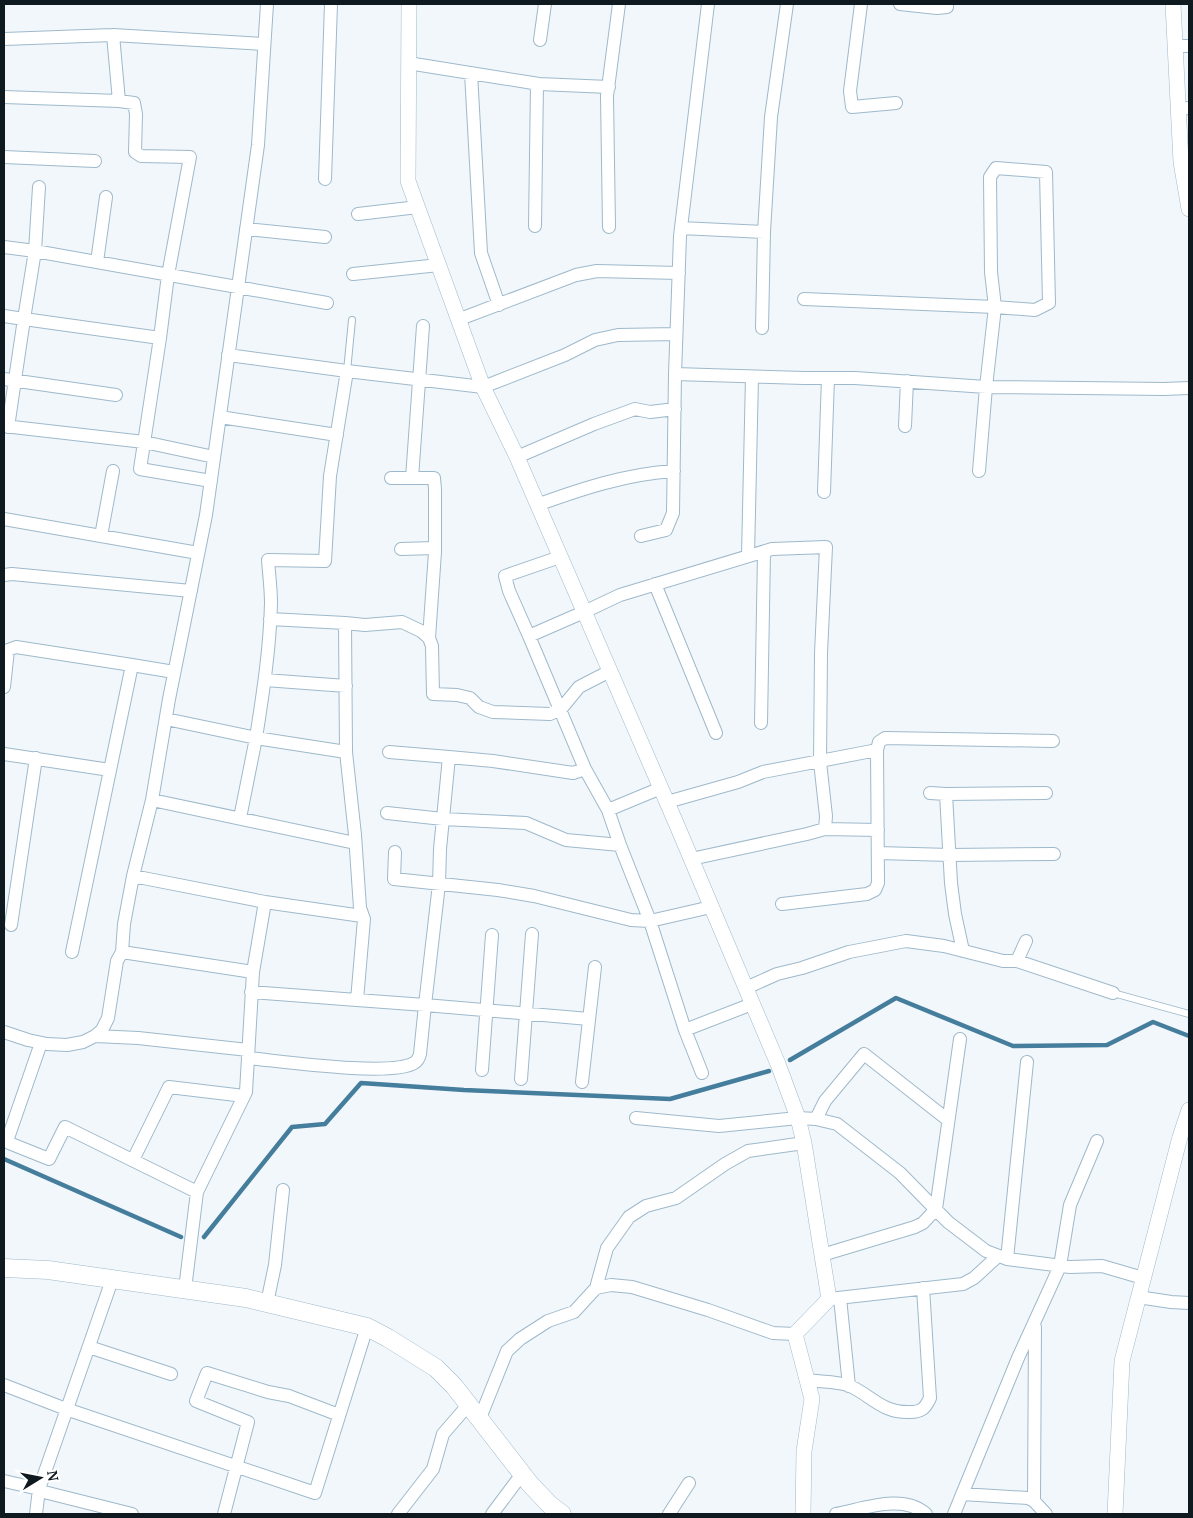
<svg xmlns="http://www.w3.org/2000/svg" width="1193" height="1518" font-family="'PT Serif',serif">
<rect width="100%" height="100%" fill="#f2f7fb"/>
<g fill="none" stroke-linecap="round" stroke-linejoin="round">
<path stroke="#457d9d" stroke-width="4.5" d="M790,1060l106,-62 117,48 94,-1 46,-23 36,14
M4,1159l177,78
M204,1237l88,-110 33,-3 36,-41 103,7 206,9 99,-28"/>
<defs>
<path id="service" d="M347,371l5,-51
M1113,993l76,21"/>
<path id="minor" d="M708,4l-28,232 -5,138 129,4h51l131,9 178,2 25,-1
M861,4l-11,87 2,16 44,-4
M900,4l37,4 10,-1v-3
M113,35l6,66
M4,39l109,-4 151,9
M540,40l5,-36
M1175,46h14
M408,63l131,21 70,3
M471,73l10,180 18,52
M4,97l115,4 15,2 2,11 -1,38 6,4 49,1 -22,118 -8,63
M1178,109l11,-1
M4,157l91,4
M325,179l6,-175
M39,187l-4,64 292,52
M358,214l60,-7
M535,226l2,-142
M609,227l-2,-131 12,-92
M681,228l83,4
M246,229l79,8
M4,247l31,4 -11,68 -20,-3
M97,262l9,-65
M353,274l86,-9
M804,299l191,8 -4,-35 -1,-95 6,-9 50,4 3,131 -14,7 -40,-3 -9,80 -7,84
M460,319l116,-44 21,-4 82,2
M762,328l2,-96 7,-115 16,-113
M347,371l136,16 82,-32 30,-15 23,-5 58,-1
M4,379l112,16
M220,417l117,18
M4,426l140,16 70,15
M905,426l2,-45
M8,427l16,-108 136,19 -20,131 71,12
M517,457l77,-33 41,-15 15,3 25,-3
M391,478h43l1,11v63l-6,86
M412,478l11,-152
M824,492l4,-114
M537,505c44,-16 89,-31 137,-34
M4,519l194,34
M101,536l12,-65
M641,536l25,-6 7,-17 2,-139
M401,549l34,-1
M748,556l4,-179
M560,557l-55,19 4,15 20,45 55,-24 36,-17 152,-46 54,-2 -5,106 -1,109 6,54 -1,13 -18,5 -116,25
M4,575l8,-1 179,17
M655,584l61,149
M270,619l75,4 1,129
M345,623l20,2 37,-3 19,9 8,7 3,8 1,48 24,1 13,3 9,9 14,5 57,2 11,-5 18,-22 31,-16
M529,636l56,133
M265,680l81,6
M4,687l4,-37 8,-3 116,18
M166,719l90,19c7,-45 14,-90 15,-135 0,-14 -2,-29 -3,-43l57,1 5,-85 17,-105 -119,-16
M761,723l3,-171
M389,752l60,5
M4,754l106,16
M930,793l16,1 5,89 4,31 8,37
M946,794l100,-1
M152,800l203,43
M667,802l71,-20 25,-10 114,-22
M608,810l12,35 30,76 35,109
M387,813l56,6 83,4 40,17 54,5
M240,818l16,-80 90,14 9,83 5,73 4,11 -7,81 -106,-8
M825,829l53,1
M395,852l-1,27 104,11 36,6 97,24 19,1 61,-14
M878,853l72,2 104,-1
M133,876l132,26 97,14
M782,904l85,-10 8,-4 3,-7 -1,-133 2,-8 6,-4 168,3
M11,925l25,-167
M72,952l60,-287 42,7
M122,952l131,20
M1017,961l96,32
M746,988l31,-14 25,-6 47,-16 57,-11 38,5 59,15h14l9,-20
M589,1019l-164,-14 14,-121 1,-35 9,-92 44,4 80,12 12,-4 23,41 53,-22
M4,1032l24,8 19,4 20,1 16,-3 12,-6 7,-6 6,-12 9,-57 5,-9 2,-28 9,-48 19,-76 17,-101 37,-184 52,-370 9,-141
M95,1036l43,2 110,12
M41,1043l-33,95 1,5 40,16 16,-32 132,65
M248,1058c32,3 143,19 166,5 4,-2 5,-5 6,-9l5,-49 -68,-5
M482,1070l10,-135
M702,1073l-17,-43 67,-26
M521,1079l11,-145
M582,1082l13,-115
M636,1118l83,8 79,-8 18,1 21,5 63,49 48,49 38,29 21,8 63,8 32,-1 41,12
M816,1119l9,-18 39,-47 84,66
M133,1160l36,-73 75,9
M822,1255l93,-28 8,-4 13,-14 24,-170
M1007,1259l20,-197
M596,1288l11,-40 22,-31 17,-11 30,-8 49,-34 23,-13 56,-8
M185,1289l12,-97 49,-100 7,-120 12,-70
M1138,1297l33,5 18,1
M840,1298l9,88
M829,1299l134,-15 11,-6 24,-22
M267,1303l8,-38 8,-75
M89,1347l82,27
M807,1380c13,2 30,1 43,6 22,10 32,27 60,26 11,0 15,-3 20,-14l-7,-110
M4,1385l62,24 249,84 52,-166
M480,1418l27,-67 13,-12 28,-18 26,-9 22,-24 15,-3 21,2 76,23 65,23 22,1
M4,1481l35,8
M40,1491l92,23
M962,1494l66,4 6,3 12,13
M1034,1501l1,-174
M36,1514l3,-25 73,-209
M224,1514l24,-92 -52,-21 11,-28 61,19 21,4 50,19
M398,1514l35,-45 10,-35 26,-30
M492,1514l30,-40
M669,1514l20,-31
M836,1514c27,-5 67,-21 90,0
M954,1514l64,-156 42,-92 10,-61 27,-64"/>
<path id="tertiary" d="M409,4l-1,177 75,206 34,70 159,366 102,241 20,54 6,25 25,156 -34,35 17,65 -8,52 -1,63
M1173,4l8,158 8,47
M1115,1514l7,-153 58,-224 9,-27"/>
<path id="secondary" d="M4,1268l44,2 198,28 121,29 21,11 48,30 18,18 76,98 20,21 12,9"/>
</defs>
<use href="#service" stroke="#9eb9cb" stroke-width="8"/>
<use href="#minor" stroke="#9eb9cb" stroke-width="14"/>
<use href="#tertiary" stroke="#9eb9cb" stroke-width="16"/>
<use href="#secondary" stroke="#9eb9cb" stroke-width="19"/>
<use href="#service" stroke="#fff" stroke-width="6"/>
<use href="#minor" stroke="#fff" stroke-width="12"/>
<use href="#tertiary" stroke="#fff" stroke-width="15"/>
<use href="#secondary" stroke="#fff" stroke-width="18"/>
</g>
<rect width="1193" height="1518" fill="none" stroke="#0f1a20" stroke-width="10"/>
<g transform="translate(40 1478) rotate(80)" stroke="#ffffff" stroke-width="4" paint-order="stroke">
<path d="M0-4L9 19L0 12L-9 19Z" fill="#0f1a20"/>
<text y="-8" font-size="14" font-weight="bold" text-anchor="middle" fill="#0f1a20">N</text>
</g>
</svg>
